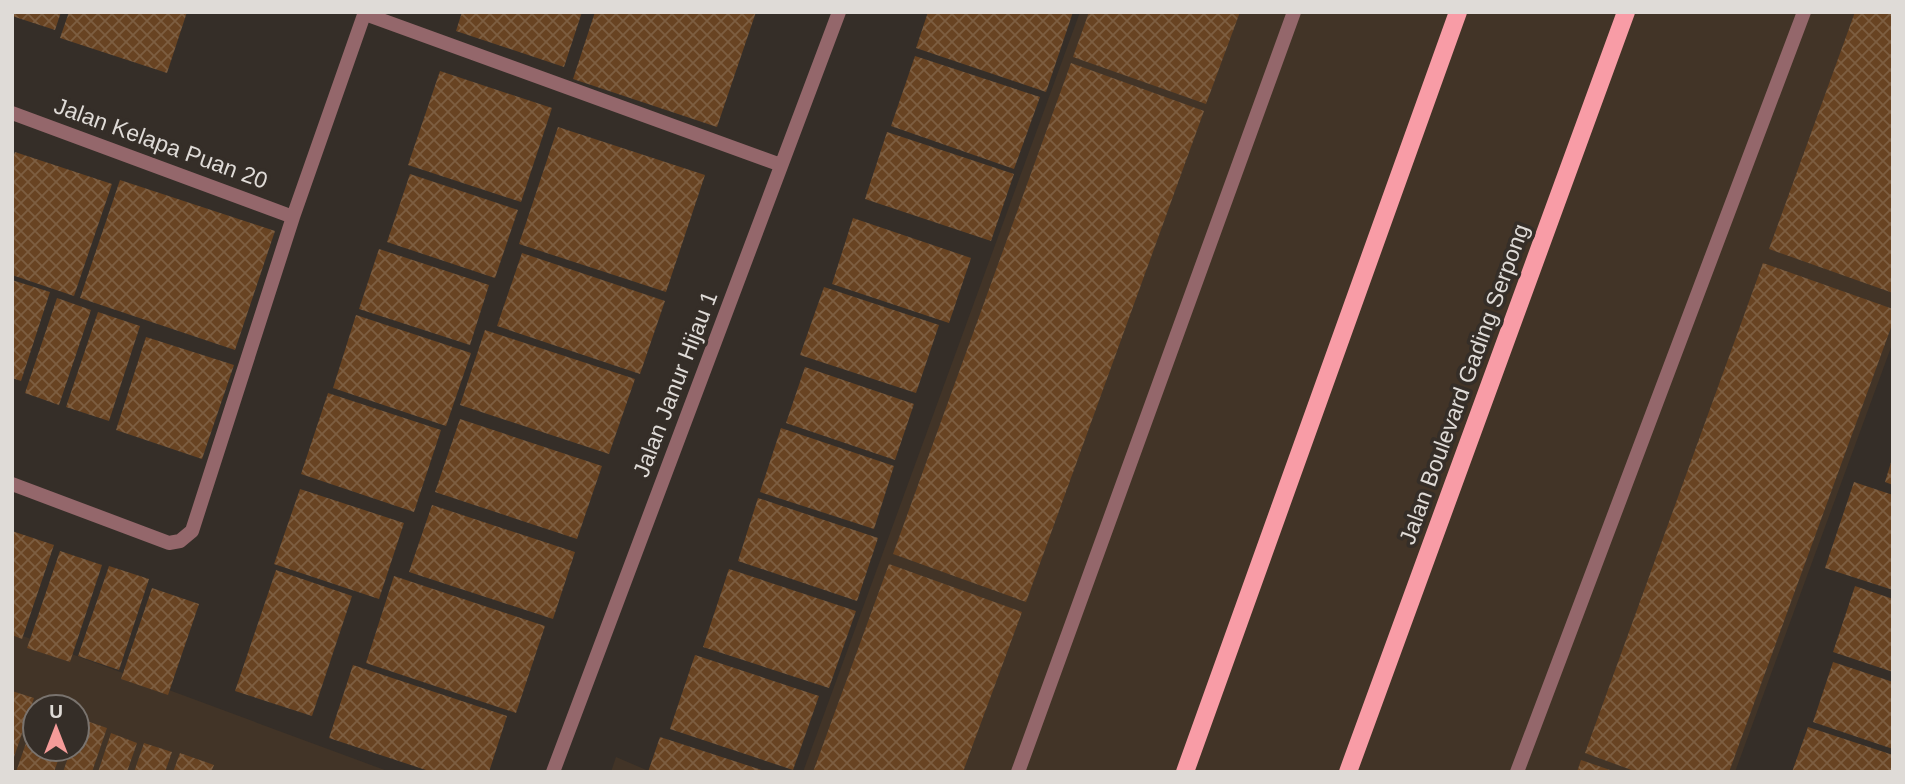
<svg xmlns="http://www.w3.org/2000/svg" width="1905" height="784" font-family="Arial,sans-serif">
<defs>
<pattern id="building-cross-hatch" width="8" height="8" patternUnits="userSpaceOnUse" patternTransform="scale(1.75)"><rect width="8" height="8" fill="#684322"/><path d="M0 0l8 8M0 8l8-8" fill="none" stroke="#7d5e41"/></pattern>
</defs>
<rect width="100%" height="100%" fill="#352e28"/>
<path fill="#423427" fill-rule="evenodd" d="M1080,12h813v330l-158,430h-932z
M12,632l378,140h-378zM35,707h42v42h-42z
M616,757l35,15h-40z"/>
<path fill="url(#building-cross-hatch)" d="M12,12h49l-6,18 -43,-14z
M69,12h118l-20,61 -107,-35z
M462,12h120l-18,55 -108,-36z
M595,12h161l-39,115 -144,-48z
M928,12h145l-27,80 -130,-44z
M1089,12h151l-34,92 -133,-47z
M1855,12h38v281l-124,-44z
M915,56l125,41 -26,72 -123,-43z
M1071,63l133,48 -178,491 -133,-48z
M440,71l112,37 -31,94 -113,-37z
M558,127l147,48 -39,117 -147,-48z
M887,132l127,42 -23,67 -126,-42z
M15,152l97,32 -38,112 -62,-21v-115z
M410,174l108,36 -23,68 -108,-36z
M120,180l155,51 -40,119 -155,-52z
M853,218l118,40 -22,65 -117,-39z
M379,249l110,36 -19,60 -111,-36z
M522,253l143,48 -25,73 -143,-48z
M1763,263l130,46v13l-164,450h-92l-52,-19z
M12,280l38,12 -29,89 -9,-3z
M824,287l115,38 -23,68 -116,-38z
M57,298l34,12 -32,95 -34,-12z
M98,312l42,14 -31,95 -43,-14z
M356,315l115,38 -25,73 -113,-38z
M485,330l150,49 -26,75 -149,-49z
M146,337l88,28 -32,94 -86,-29z
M805,367l109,37 -19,56 -109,-37z
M328,393l113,37 -27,82 -113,-38z
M460,419l142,47 -25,73 -142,-47z
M781,428l113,38 -20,63 -114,-37z
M1892,459l1,1v25l-8,-3z
M1854,482l39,13v95l-68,-22z
M300,489l104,34 -25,76 -105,-35z
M758,498l120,40 -21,63 -119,-40z
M432,505l143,47 -22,67 -144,-47z
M12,531l42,14 -32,94 -10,-4z
M60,551l42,14 -32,97 -43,-14z
M889,564l133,48 -47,127 -12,33h-150z
M109,566l40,13 -30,91 -41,-14z
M729,569l127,42 -27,77 -126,-41z
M276,570l76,26 -40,120 -77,-25z
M394,576l151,50 -29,87 -150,-50z
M1855,586l38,13v73l-60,-20z
M152,588l47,16 -31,91 -47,-16z
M695,655l124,41 -26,74 -123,-41z
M1833,662l60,20v67l-80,-27z
M353,665l154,51 -18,56h-57l-103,-34z
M12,691l22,7 -21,62h-1z
M35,717v32h27l-8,23h-38z
M81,719l26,9 -15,44h-29l8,-23h6v-18z
M1808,727l85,28v17h-101z
M111,733l26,10 -10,29h-29z
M660,737l105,34v1h-117z
M144,743l28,9 -7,20h-31z
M180,753l34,12 -3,7h-38z
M1581,760l32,11v1h-36z"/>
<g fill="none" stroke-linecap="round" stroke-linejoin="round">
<path stroke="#94676b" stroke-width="14" d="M1018,772l276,-760
M1517,772l287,-760"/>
<path stroke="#94676b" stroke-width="14" d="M365,14l416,151
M12,113l281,104
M12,484l157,59 11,-2 12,-10 101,-314 72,-205
M553,772l286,-760"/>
<path stroke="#f89ca6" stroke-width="18" d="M1185,772l273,-760
M1348,772l278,-760"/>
</g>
<g text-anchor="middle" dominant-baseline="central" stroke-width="7" stroke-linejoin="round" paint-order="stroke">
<g font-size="23" fill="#dfdbd7" stroke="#352e28">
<text transform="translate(161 143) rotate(20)">Jalan Kelapa Puan 20</text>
<text transform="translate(675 384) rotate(-69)">Jalan Janur Hijau 1</text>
<text transform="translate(1464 384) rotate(-70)">Jalan Boulevard Gading Serpong</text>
</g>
</g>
<rect width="1905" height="784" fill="none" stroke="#dfdbd7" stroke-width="28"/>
<g transform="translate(56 728)"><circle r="33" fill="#352e28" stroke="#79736e" stroke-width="2"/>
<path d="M0-5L12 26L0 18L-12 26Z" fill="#f59b99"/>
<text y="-10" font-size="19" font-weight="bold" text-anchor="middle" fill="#dfdbd7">U</text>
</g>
</svg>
